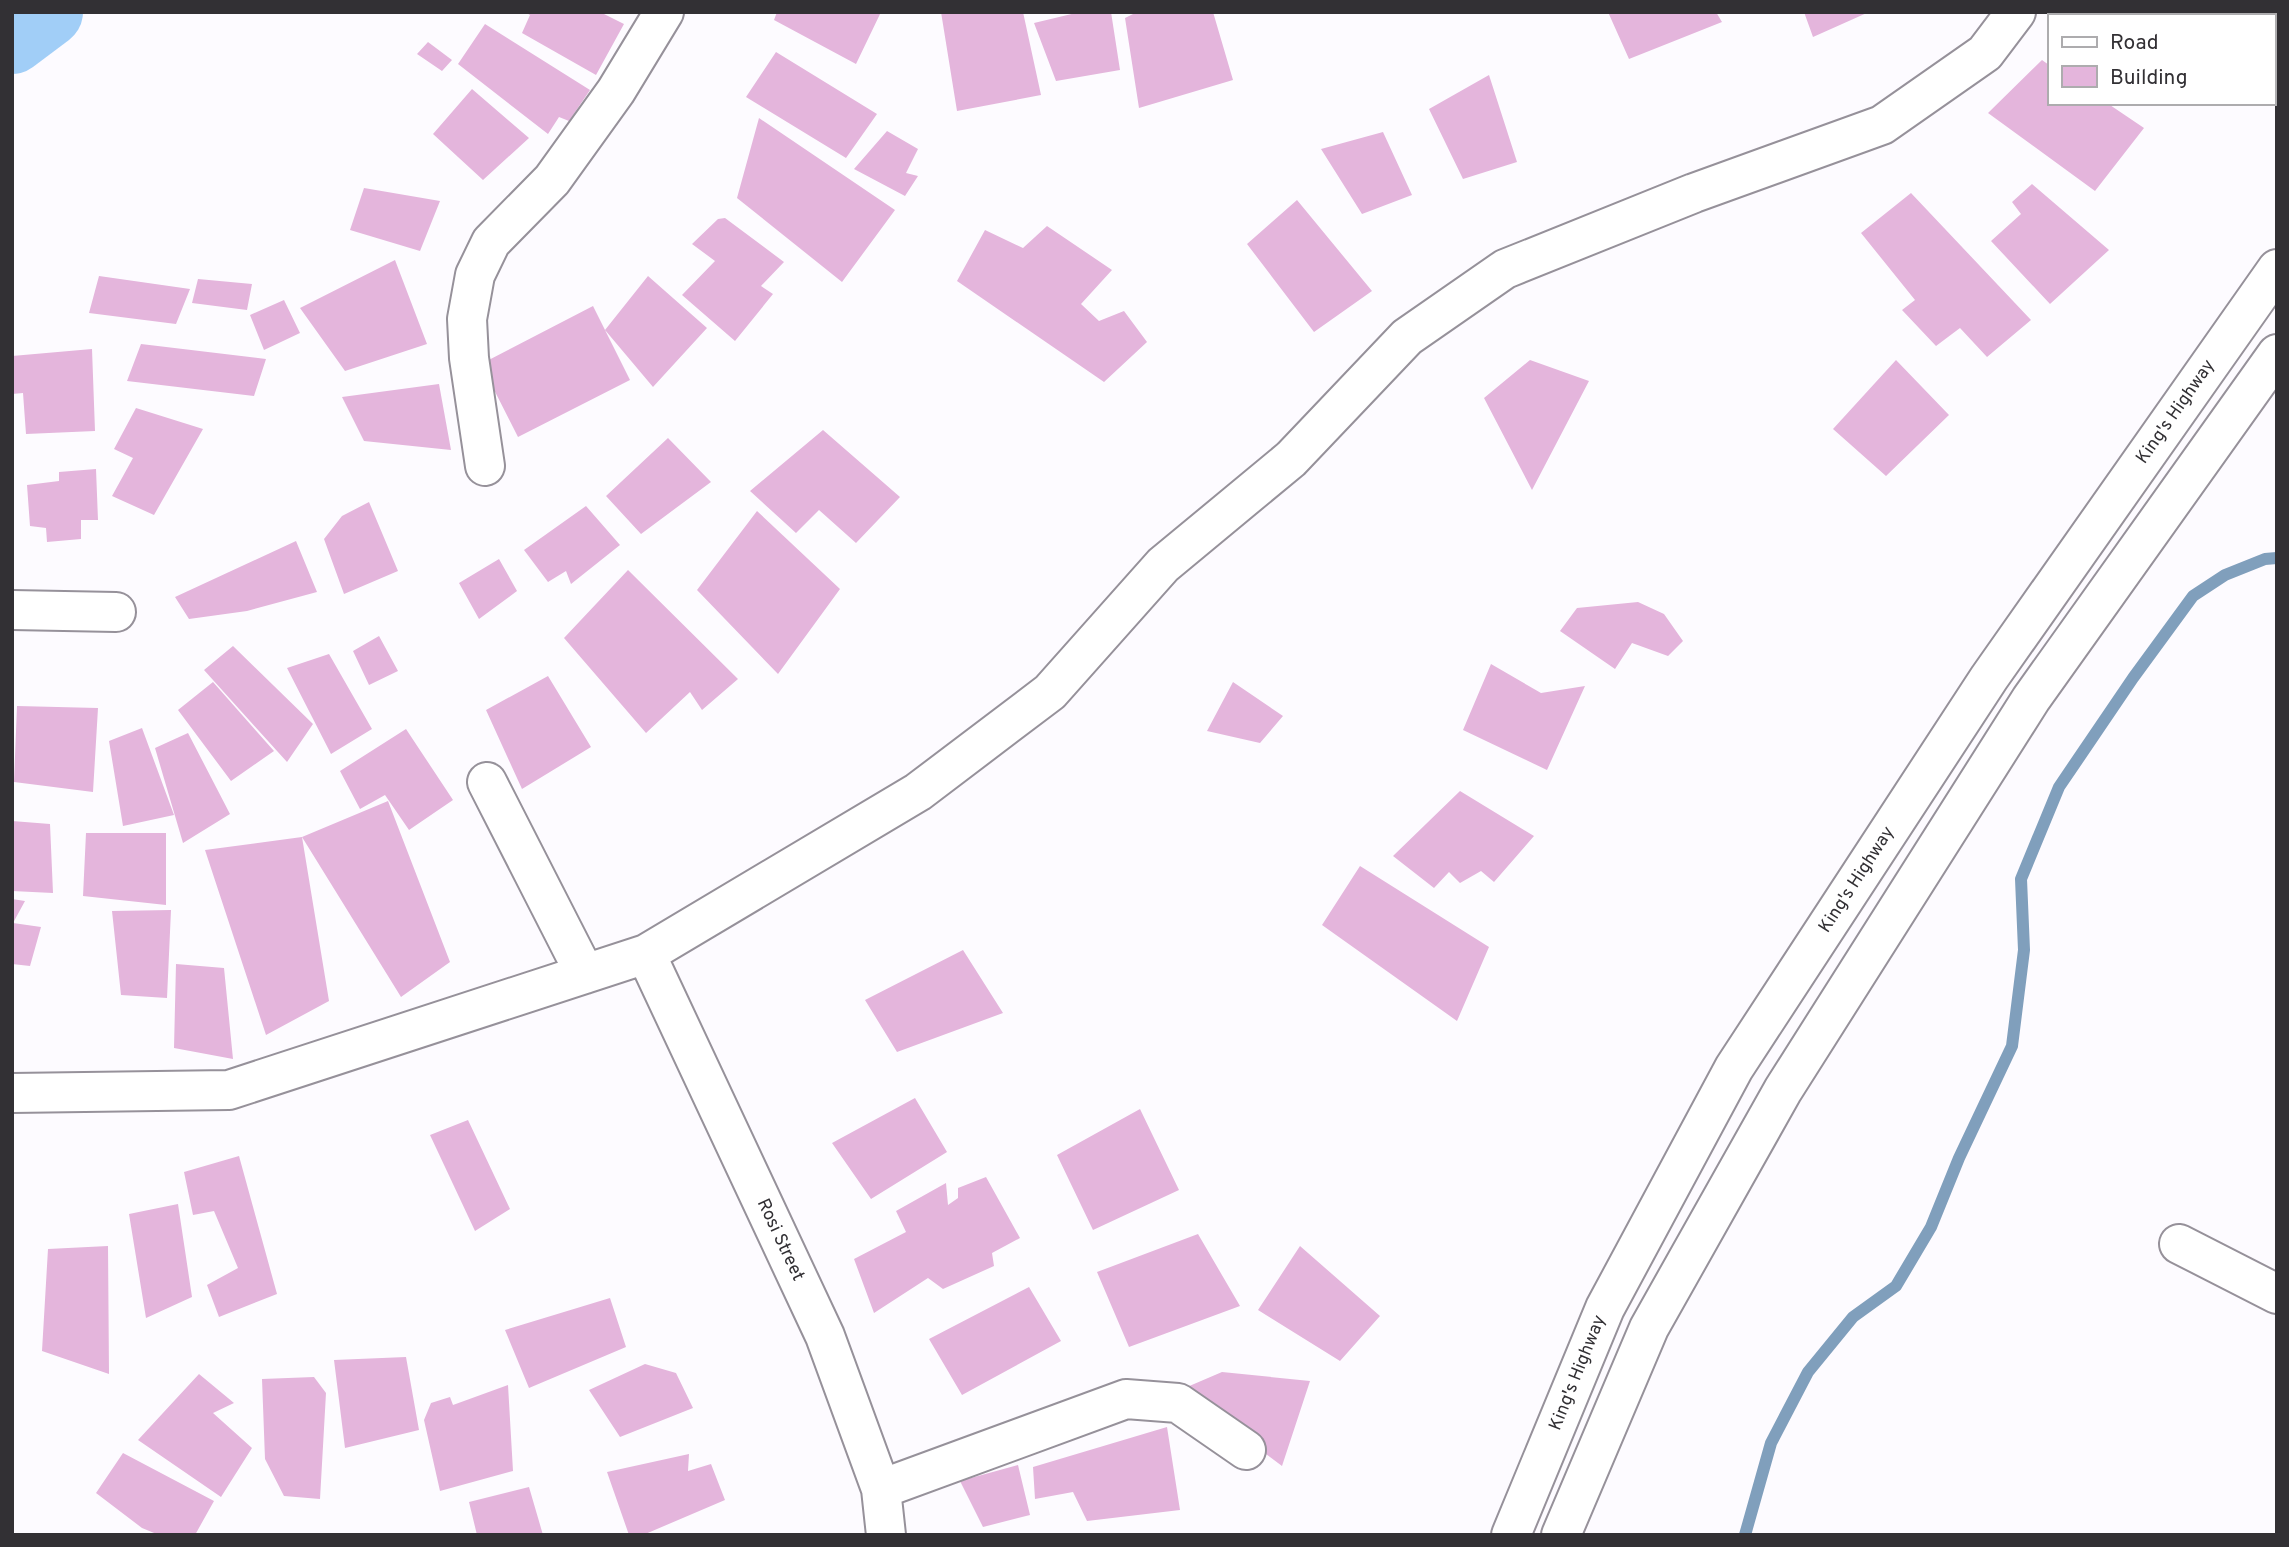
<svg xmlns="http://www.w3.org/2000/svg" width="2289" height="1547" font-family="Overpass,sans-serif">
<rect width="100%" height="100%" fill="#fdfbff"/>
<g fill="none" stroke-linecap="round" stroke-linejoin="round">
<path stroke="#809fbc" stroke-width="12" d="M1745,1535l26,-92 37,-71 45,-55 43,-31 35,-59 28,-69 53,-112 12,-96 -3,-71 38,-92 74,-109 60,-82 32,-21 40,-16 12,-1"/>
<path stroke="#a1cef7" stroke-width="70" d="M12,39l36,-27"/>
</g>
<path fill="#e4b5dc" d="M525,12h75l24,12 -28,51 -74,-42 8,-18z
M777,12h104l-25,52 -82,-44z
M941,12h82l18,83 -84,16z
M1080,12h31l9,58 -64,11 -22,-58z
M1137,12h76l20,68 -94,28 -14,-90z
M1608,12h108l6,10 -93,37z
M1804,12h65l-56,25z
M485,24l105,66 -21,31 -10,-4 -11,17 -90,-70z
M428,42l24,18 -10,11 -25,-17z
M776,52l101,62 -31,44 -100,-61z
M2042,60l7,5v38h58l37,25 -49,63 -107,-78z
M1489,75l28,87 -54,17 -34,-70z
M472,89l57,49 -46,42 -50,-46z
M759,118l136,92 -53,72 -105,-84z
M887,131l31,18 -12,24 12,3 -13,20 -51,-27z
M1383,132l29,63 -50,19 -41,-65z
M2032,184l77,66 -59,54 -59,-63 30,-27 -9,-12z
M364,188l76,13 -20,50 -70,-21z
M1911,193l120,127 -44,37 -27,-29 -24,18 -34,-36 13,-10 -54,-67z
M1297,200l75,91 -58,41 -67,-88z
M725,218l59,44 -23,24 12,8 -38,47 -53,-46 33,-34 -23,-17 26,-25z
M1047,226l65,44 -31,34 18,17 25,-10 23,31 -43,40 -147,-101 28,-51 38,18z
M395,260l32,84 -82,27 -45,-63z
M99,276l91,13 -14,35 -87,-11z
M648,276l59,52 -54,59 -48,-57z
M198,279l54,5 -5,26 -55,-7z
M284,300l16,33 -36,17 -14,-35z
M593,306l37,74 -112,57 -37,-73z
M141,344l125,15 -12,37 -127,-15z
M92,349l3,82 -69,3 -3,-41 -11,1v-38z
M1530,360l59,21 -57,109 -48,-92z
M1896,360l53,55 -63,61 -53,-47z
M439,384l12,66 -87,-9 -22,-44z
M136,408l67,21 -49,86 -42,-19 21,-38 -19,-9z
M823,430l77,67 -44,46 -37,-33 -23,23 -46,-42z
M668,438l43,44 -70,52 -35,-38z
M96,469l2,51h-17v19l-34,3 -1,-14 -16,-2 -3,-41 32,-4v-9z
M369,502l29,69 -54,23 -20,-55 18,-23z
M586,506l34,39 -49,39 -5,-13 -18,11 -24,-32z
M757,511l83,78 -62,85 -81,-84z
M296,541l21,51 -70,19 -58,8 -14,-22z
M499,559l18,32 -38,28 -20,-36z
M628,570l110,109 -36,31 -12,-18 -44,41 -82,-95z
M1638,602l26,12 19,27 -15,15 -36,-13 -17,26 -55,-38 17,-23z
M379,636l19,35 -29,14 -16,-34z
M233,646l80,78 -26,38 -83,-92z
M329,654l43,75 -41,25 -44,-86z
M1491,664l50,29 44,-7 -38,84 -84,-40z
M548,676l43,71 -69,42 -36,-79z
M213,682l61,69 -43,30 -53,-71z
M1233,682l50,34 -23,27 -53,-12z
M17,706l81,2 -5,84 -79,-10z
M142,728l32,87 -51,11 -14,-85z
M406,729l47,71 -44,30 -24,-35 -25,14 -20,-38z
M188,733l42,81 -47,29 -28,-95z
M1460,791l74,45 -40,46 -13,-11 -21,12 -11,-11 -15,16 -41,-32z
M388,801l62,161 -49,35 -99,-160z
M12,821l38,3 3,69 -41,-2z
M86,833h80v72l-83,-9z
M302,837l27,164 -63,34 -61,-185z
M1360,866l129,81 -32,74 -135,-96z
M12,899l13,2 -12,22 28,4 -11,39 -18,-2z
M171,910l-4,88 -46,-3 -9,-84z
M963,950l40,63 -106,39 -32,-52z
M176,964l48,4 9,91 -59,-11z
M915,1098l32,54 -76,47 -39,-56z
M1140,1109l39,81 -86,40 -36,-75z
M468,1120l42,89 -35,22 -45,-96z
M239,1156l38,138 -58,23 -12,-32 31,-17 -24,-57 -21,4 -9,-43z
M986,1177l34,61 -28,15 2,13 -51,23 -15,-11 -54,35 -20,-54 52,-27 -10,-21 50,-28 2,22 10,-7v-10z
M178,1204l14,93 -46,21 -17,-104z
M1198,1234l42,72 -111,41 -32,-75z
M108,1246l1,128 -67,-23 6,-102z
M1300,1246l80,70 -40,45 -82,-51z
M1029,1287l32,54 -99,54 -33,-56z
M610,1298l16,49 -97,41 -24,-58z
M406,1357l13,73 -74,18 -11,-88z
M645,1364l31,9 17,35 -73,29 -31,-47z
M1222,1372l88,9 -28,85 -102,-76z
M199,1374l35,29 -21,10 39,35 -31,49 -83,-57z
M314,1377l12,16 -6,106 -36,-3 -19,-37 -3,-80z
M508,1385l5,86 -73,20 -16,-71 7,-17 19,-6 3,8z
M1167,1427l13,83 -93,11 -14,-29 -38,7 -2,-32z
M123,1453l91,48 -19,34h-36l-17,-7 -46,-35z
M689,1454l-1,17 23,-7 14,36 -82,35h-14l-22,-63z
M1018,1465l12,50 -47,12 -23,-46z
M529,1487l14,48h-66l-8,-33z"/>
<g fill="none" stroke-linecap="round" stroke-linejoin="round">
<defs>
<path id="minor" d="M485,466l-16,-108 -2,-39 8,-44 16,-33 61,-62 64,-89 48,-79
M12,610l104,2
M487,782l98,192
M646,954l179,382 56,153 5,46
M12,1093l217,-3 417,-136 272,-162 132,-100 113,-127 128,-106 116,-122 98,-68 189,-76 188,-68 103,-72 31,-41
M2179,1244l98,50
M881,1489l245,-90 52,4 68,47"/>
<path id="highway" d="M1511,1535l94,-227 129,-240 255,-390 288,-409
M1561,1535l88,-207 134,-238 248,-391 246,-345"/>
</defs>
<use href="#minor" stroke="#96919a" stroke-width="42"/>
<use href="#highway" stroke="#96919a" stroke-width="42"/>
<use href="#minor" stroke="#fff" stroke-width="38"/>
<use href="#highway" stroke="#fff" stroke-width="38"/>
</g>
<g text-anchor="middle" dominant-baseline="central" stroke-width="5" stroke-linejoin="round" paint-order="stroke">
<g font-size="18" fill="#323034" stroke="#fff">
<text transform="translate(2176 412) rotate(-55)">King's Highway</text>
<text transform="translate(1857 880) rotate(-57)">King's Highway</text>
<text transform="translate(780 1240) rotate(65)">Rosi Street</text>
<text transform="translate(1578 1373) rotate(-68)">King's Highway</text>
</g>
</g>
<rect width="2289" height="1547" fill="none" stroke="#323034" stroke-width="28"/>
<rect x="2048" y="14" width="228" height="91" fill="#ffffff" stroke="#adacae" stroke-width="2"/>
<rect x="2062" y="37" width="35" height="10" fill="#ffffff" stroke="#adacae" stroke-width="2"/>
<text x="2110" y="49" font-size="21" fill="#323034">Road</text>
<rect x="2062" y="66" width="35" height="21" fill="#e4b5dc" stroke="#adacae" stroke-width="2"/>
<text x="2110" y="84" font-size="21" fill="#323034">Building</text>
</svg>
